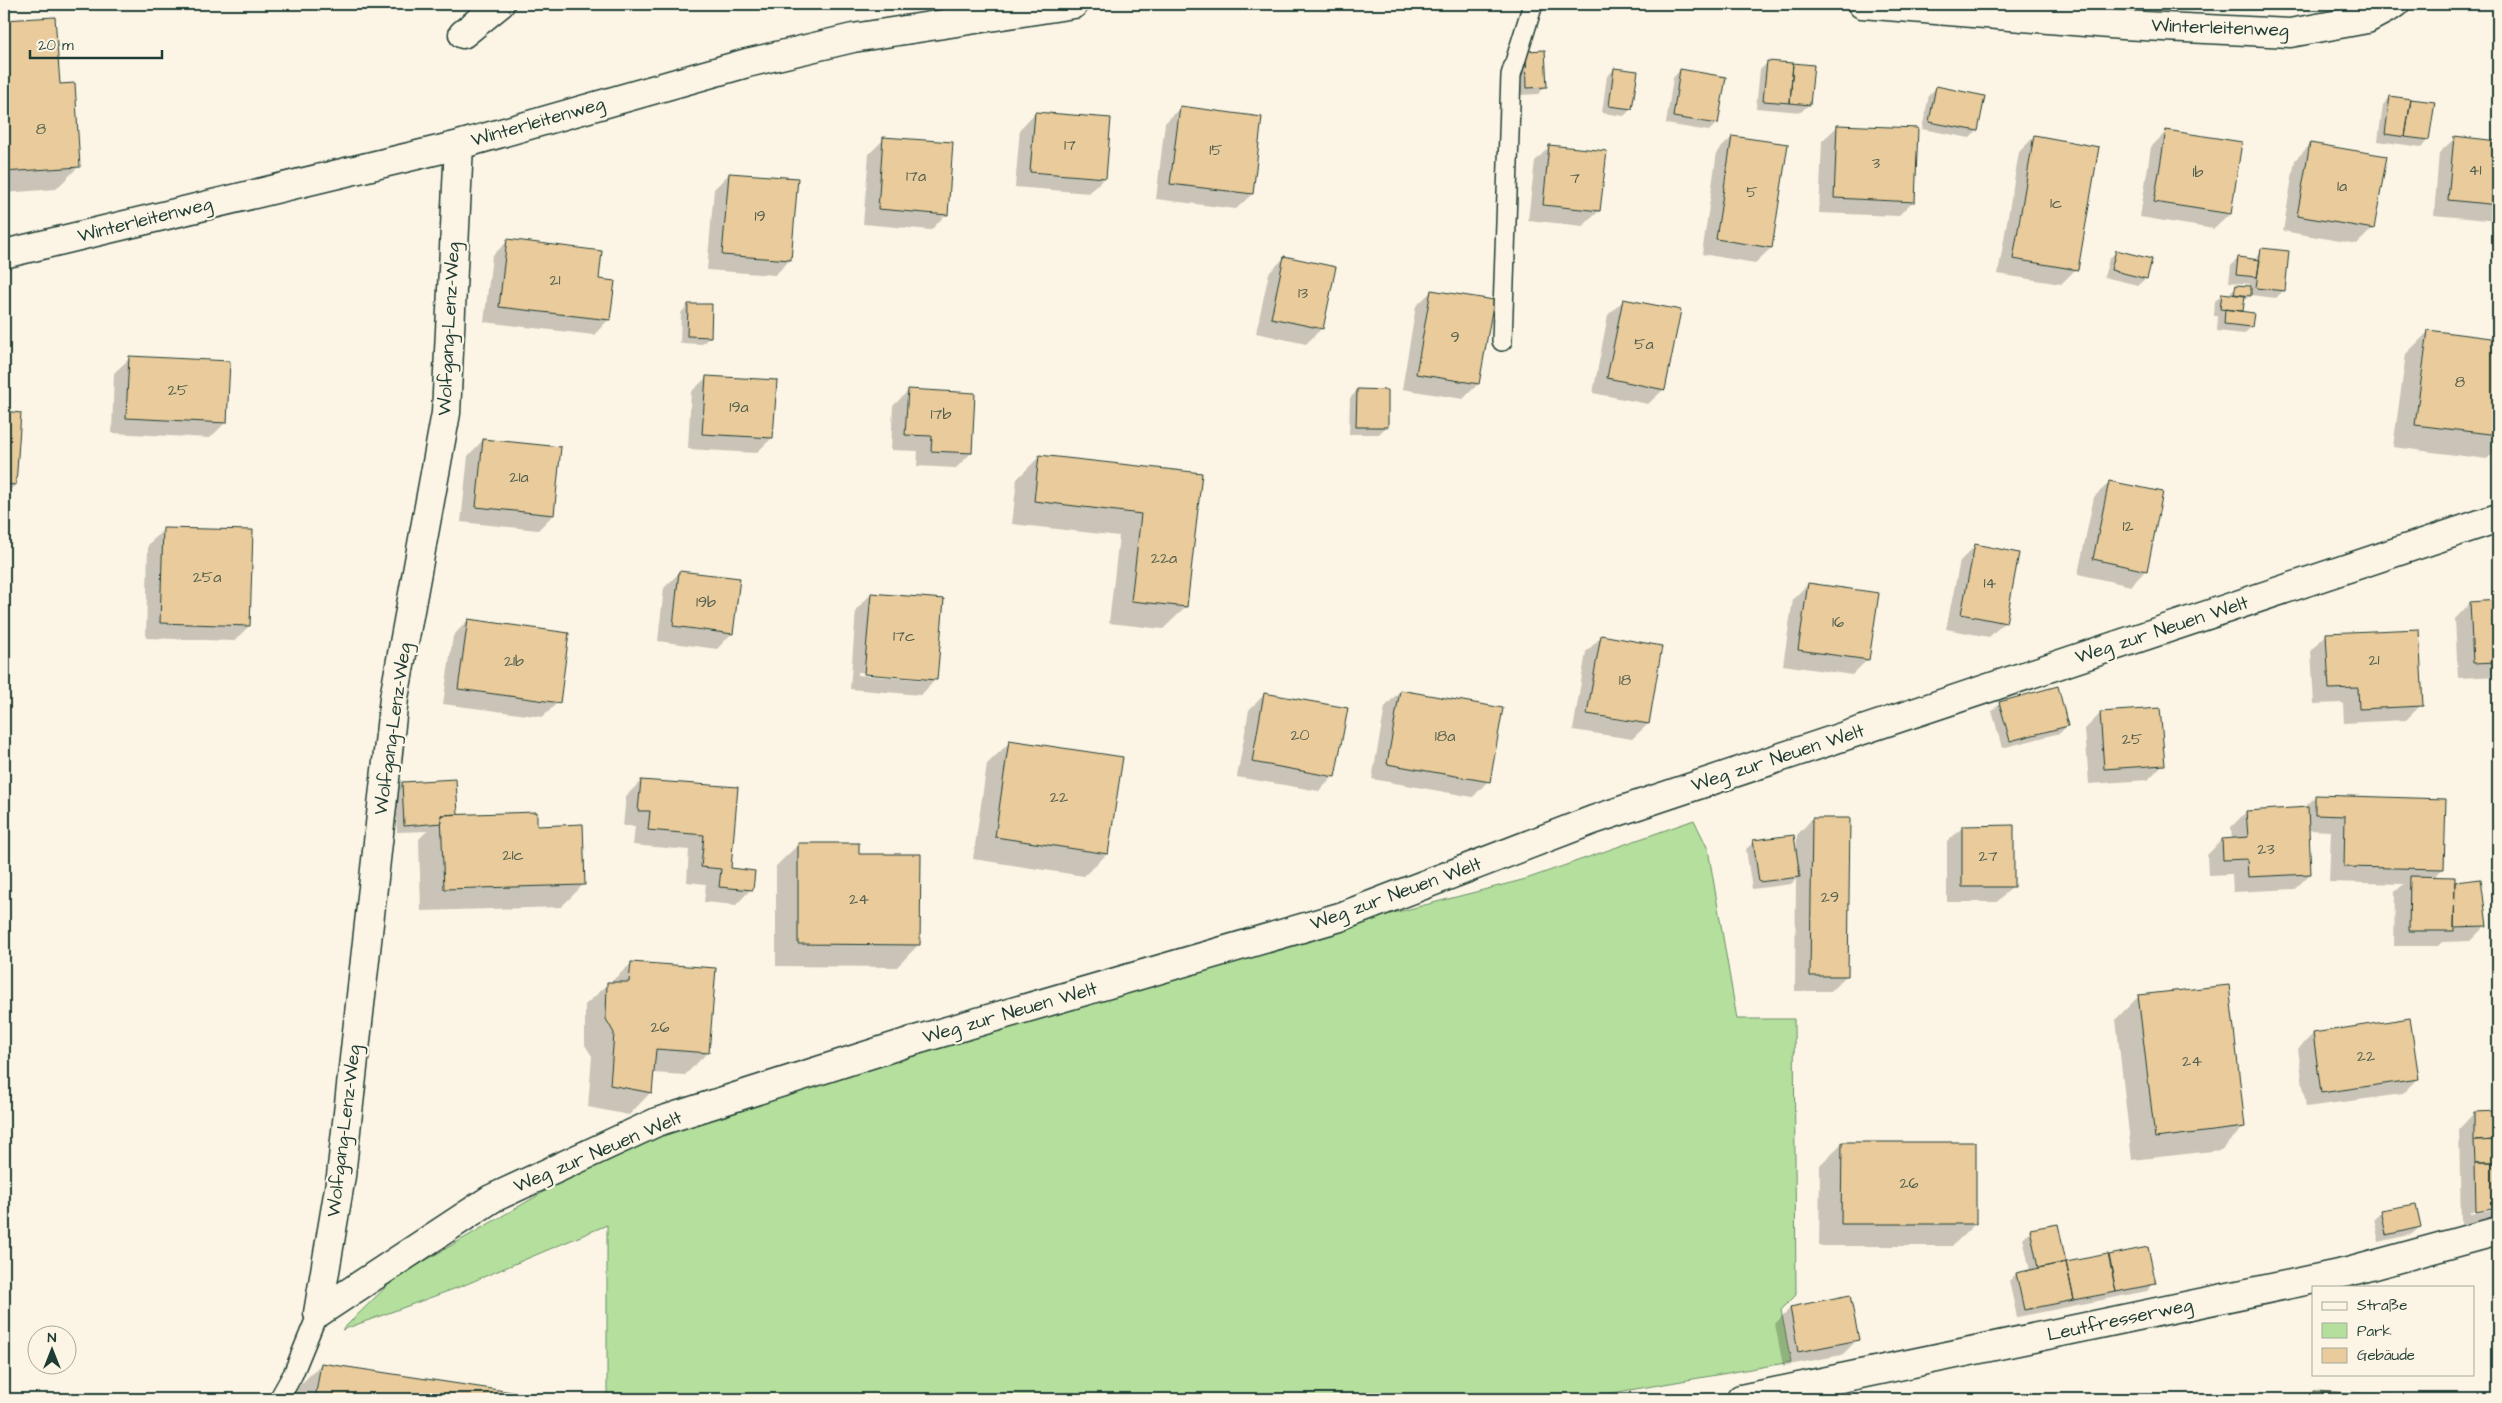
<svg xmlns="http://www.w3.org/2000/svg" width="2502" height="1403" font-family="'Architects Daughter',sans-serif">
<rect width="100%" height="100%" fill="#fcf5e5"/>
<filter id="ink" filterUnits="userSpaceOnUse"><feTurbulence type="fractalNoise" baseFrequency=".02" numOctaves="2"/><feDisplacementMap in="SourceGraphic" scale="10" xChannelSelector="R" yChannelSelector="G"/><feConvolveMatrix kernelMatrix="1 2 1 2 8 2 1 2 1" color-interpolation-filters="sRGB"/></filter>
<g filter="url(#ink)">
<path fill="#b4df9d" stroke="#6a8e68" d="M1694,820l14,29 29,170h57l2,276 -15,15 10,52 -213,37h-971v-174l-145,61 -120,44 53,-52 192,-111 105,-44 451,-141 239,-66 144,-37z"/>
<path fill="#0003" fill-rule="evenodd" d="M54,19l5,66 20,81 -23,23 -52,4v-172z
M1544,51l2,35 -8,8 -18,1 -1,-36z
M1768,62l40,43 -7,7 -45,-4 4,-38z
M1615,69l16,40 -7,7 -22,-3 5,-37z
M1680,70l37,53 -8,8 -43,-7 7,-46z
M1936,88l41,43 -7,7 -48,-9 7,-34z
M2390,97l38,43 -7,7 -43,-6 5,-36z
M1181,107l71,87 -16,15 -80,-10 9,-76z
M1035,113l70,64 -16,16 -74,-6 5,-58z
M1838,126l75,75 -15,15 -79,-3 3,-72z
M2167,131l63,83 -16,15 -74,-12 11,-70z
M2035,136l41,133 -15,15 -63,-10 21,-122z
M1732,137l39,111 -16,15 -53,-9 15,-102z
M2455,138l43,4v79l-64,-6 5,-62z
M884,139l62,75 -15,16 -68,-6 6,-70z
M2311,144l62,84 -16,16 -74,-13 12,-71z
M1550,146l49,65 -16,15 -55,-6 7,-59z
M729,174l61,86 -15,15 -68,-5 7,-81z
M508,241l89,39 12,39 -15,16 -110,-13 8,-66z
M2262,250l21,41 -7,7 -26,-3 -7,7 -1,10 9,15 -7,7 -27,-3 1,-15h-4l1,-15 8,-7 5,1 8,-9 14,1v-3l-21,-2 2,-16 7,-8 16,3z
M2117,251l29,27 -8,7 -34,-8 5,-18z
M1284,258l38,70 -16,16 -50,-11 13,-60z
M1432,291l46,93 -15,15 -61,-10 14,-83z
M1624,300l40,89 -16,15 -55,-11 15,-78z
M688,305l22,32 -8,7 -22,-1 1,-30z
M2428,332l70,8v108l-11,11 -94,-12 13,-93z
M130,358l96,64 -16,16 -98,-5 2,-60z
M707,377l65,61 -16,15 -68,-4 3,-57z
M909,390l62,63 -15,15 -39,-2 1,-15 -27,-1 2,-44z
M1358,390l28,37 -7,7h-30l1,-36z
M4,413l16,1 -5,71 -11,11z
M483,440l70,75 -15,15 -77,-8 7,-66z
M1040,456l161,18 -15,133 -23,22 -54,-6 10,-87 -107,-12 5,-45z
M2110,482l36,88 -15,16 -53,-12 16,-77z
M164,529l85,97 -15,15 -88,-3 2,-93z
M1975,546l30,76 -16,15 -43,-8 14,-68z
M680,572l52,61 -15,16 -59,-8 6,-53z
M1808,584l69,10 -10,66 -15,15 -69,-10 10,-66z
M871,594l65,85 -15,16 -71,-6 6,-79zM858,672l66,5v3l-66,-5z
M2498,601v75l-40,2 -3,-59 15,-16z
M468,620l90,82 -15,15 -100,-13 10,-68z
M2327,634l94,71 -15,15 -62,3 -1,-20 -29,1 -3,-54z
M1601,637l47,87 -16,15 -59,-9 13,-78z
M1400,691l88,90 -15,16 -101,-18 13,-72z
M1265,694l69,82 -15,15 -82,-14 12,-67z
M2000,703l67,23 -7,7 -58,15 -10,-37z
M2101,713l62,51 -15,16 -59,4 -4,-55z
M1010,742l97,112 -23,22 -111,-17 14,-95z
M641,781l95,7 -7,82 22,19 -15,16 -32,-3 2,-18 -19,-2 2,-32 -56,-5 2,-19h-12l3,-30z
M402,783l55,31 -2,2 81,11 48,57 -23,23 -140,4 -2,-72 8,-8 -30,1 -2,-41z
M2316,796l127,73 -9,8 19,7 26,-4 6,46 -15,15 -28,1 -4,4h-44l1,-54 9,-8 -75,-2 2,-51 -23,-1 2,44 -15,15 -62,3 -1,-18 -24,1 -1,-20 15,-15h10l-1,-13 15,-15 58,-4z
M1812,819l35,156 -16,16h-36l1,-112 -5,5 -39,5 -6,-40 8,-7 43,7v-14z
M1963,827l50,59 -16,16h-50v-60z
M799,844l59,11 61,89 -22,23 -121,-1v-100z
M632,963l82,7 -7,83 -22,22 -32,-2 -2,19 -22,23 -41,-8 4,-51 -7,-11v-40z
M2139,996l105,131 -23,23 -89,10 -16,-141z
M2313,1034l105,44 -16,16 -96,13 -8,-58z
M2474,1113h24v94l-28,5v2l28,-4v10l-37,6 -2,-97z
M1842,1143l133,81 -23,22h-133l1,-81z
M2382,1212l38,15 -8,7 -33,8 -5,-23z
M2057,1225l8,39 82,-15 7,34 -7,8 -130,26 -8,-36 7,-7 14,-3 -7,-33 8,-8z
M1849,1297l9,42 -16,16 -59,11 -8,-42 15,-16z
M321,1364l216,33v2h-246l1,-6z
M2314,1392l78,5v2h-85z"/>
<path fill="#e9cb9c" stroke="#1f3d34" d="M55,17l5,67 15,-1 5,84 -76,5v-152z
M1545,50l2,37 -20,1 -1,-37z
M1767,61l26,2 -3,40 -27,-2z
M1793,63l21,2 -4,40 -20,-2z
M1614,68l24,3 -6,38 -23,-3z
M1680,69l46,8 -8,47 -45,-7z
M1936,86l49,10 -7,35 -49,-9z
M2390,96l21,3 -6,38 -20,-3z
M2411,99l24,3 -6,38 -24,-3z
M1180,106l82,11 -9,77 -83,-10z
M1035,112l76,6 -5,60 -76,-6z
M1837,125l81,3 -3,74 -81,-4z
M2166,130l76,12 -11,72 -77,-12z
M2034,135l65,12 -21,123 -65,-11z
M1732,136l56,8 -16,104 -56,-9z
M2454,136l44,5v64l-50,-5z
M883,137l70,5 -5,73 -70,-6z
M2310,143l77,13 -13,73 -77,-13z
M1549,145l58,6 -7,60 -57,-6z
M729,173l69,5 -7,82 -69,-5z
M507,239l95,12 -3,28 16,2 -5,39 -111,-13z
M2261,248l28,3 -4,40 -29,-3z
M2116,250l36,9 -5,20 -36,-9z
M1284,256l52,11 -13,62 -52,-11z
M2238,257l22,3 -3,17 -21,-2z
M2236,285l15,1v10l-17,-2z
M1431,290l63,10 -15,84 -63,-10z
M2222,293l23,3 -2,15 -23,-2z
M1623,299l58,11 -16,80 -58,-12z
M688,304h24l-1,33 -24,-1z
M2225,309l29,4 -2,14 -28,-3z
M2428,330l70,9v96l-83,-10z
M129,356l101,5 -3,62 -101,-5z
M706,376l71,4 -4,58 -71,-4z
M908,389l67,4 -3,60 -41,-2 1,-15 -27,-1z
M1357,389l31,1v37h-32z
M4,411l17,2 -5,72 -12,-1z
M483,439l78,8 -7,68 -78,-8z
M1039,455l163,18 -15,134 -56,-6 10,-87 -107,-13z
M2109,481l54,11 -16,79 -54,-12z
M163,528l90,2 -3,96 -90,-3z
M1975,544l44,9 -13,70 -45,-9z
M679,571l61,7 -7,56 -60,-8z
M1808,583l71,10 -10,67 -71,-10z
M871,593l73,6 -7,81 -73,-6z
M2498,600v62l-25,1 -3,-61z
M468,619l101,14 -9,70 -102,-14z
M2419,629l4,77 -64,3 -1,-21 -29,1 -3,-56z
M1601,635l61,11 -13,78 -62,-10z
M2058,686l10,40 -58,15 -11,-39z
M1400,690l103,18 -13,74 -103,-18z
M1264,693l84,15 -13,69 -83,-15z
M2160,708l5,57 -61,4 -4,-57z
M1009,740l114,17 -15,97 -113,-17z
M456,779l2,35 -17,1 1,8 -38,3 -2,-44z
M641,780l97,7 -7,81 24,3 -2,19 -34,-3 2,-18 -20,-2 3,-32 -56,-5 2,-19h-12z
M2315,795l131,4 -2,70 -100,-2 1,-51 -30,-1z
M2308,807l3,67 -63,3 -1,-18 -24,1 -1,-21 26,-2 -2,-26z
M537,812v14l46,-2 2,61 -141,4 -3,-74z
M1812,818h38l-2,158h-38z
M2014,825v62h-52v-61z
M1794,835l6,42 -41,5 -6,-42z
M798,843h61v11h62l-1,91 -122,-1z
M2410,876l45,1 -1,54h-45z
M2481,879l6,47 -33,1 1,-45z
M631,962l85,6 -7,85 -53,-4 -4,44 -42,-8 4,-52 -8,-14 1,-37h22z
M2229,985l16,142 -90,11 -17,-143z
M2410,1018l9,61 -98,14 -8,-60z
M2498,1111v29l-24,1v-29z
M2498,1140v23h-23l-1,-22z
M1842,1142h134v82h-135z
M2475,1163h23v45l-22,4z
M2416,1204l5,23 -35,8 -5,-25z
M2058,1224l8,38 -28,6 -8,-39z
M2148,1247l8,37 -40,8 -7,-37z
M2108,1254l8,38 -42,8 -8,-38z
M2066,1262l8,38 -50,10 -8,-37z
M1850,1295l9,45 -61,12 -8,-45z
M321,1363l217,33v3h-223z
M2313,1391l80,4v4h-80z"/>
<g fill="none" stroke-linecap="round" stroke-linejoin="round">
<defs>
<path id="lane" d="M1502,341l9,-266 22,-71
M279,1399l14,-25 25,-61"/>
<path id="street" d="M1862,4l260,21 168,8 77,-14 28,-15
M463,34l37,-30
M4,254l455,-109 288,-82 106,-25 221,-34
M318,1313l173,-114 166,-77 252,-80 431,-125 253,-97 905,-302
M318,1313l23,-137 53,-478 52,-285 13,-268
M1741,1399l607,-127 150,-41"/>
</defs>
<use href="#lane" stroke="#1f3d34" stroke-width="22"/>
<use href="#street" stroke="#1f3d34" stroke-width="31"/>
<use href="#lane" stroke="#fcf5e5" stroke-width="19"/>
<use href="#street" stroke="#fcf5e5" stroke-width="28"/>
</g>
</g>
<g text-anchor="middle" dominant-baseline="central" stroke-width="4.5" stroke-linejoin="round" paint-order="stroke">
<g font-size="16" fill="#52604e">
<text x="41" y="129">8</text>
<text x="1070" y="145">17</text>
<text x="1216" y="150">15</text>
<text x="1876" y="163">3</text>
<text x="2475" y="170">41</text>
<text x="2198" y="172">1b</text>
<text x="916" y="176">17a</text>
<text x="1575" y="178">7</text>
<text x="2342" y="186">1a</text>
<text x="1752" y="192">5</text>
<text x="2056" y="203">1c</text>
<text x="760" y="216">19</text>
<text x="555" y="280">21</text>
<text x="1303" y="293">13</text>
<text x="1455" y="337">9</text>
<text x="1644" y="344">5a</text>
<text x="2460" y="382">8</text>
<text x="178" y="390">25</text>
<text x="739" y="407">19a</text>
<text x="941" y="414">17b</text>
<text x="519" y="477">21a</text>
<text x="2128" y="526">12</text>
<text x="1164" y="558">22a</text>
<text x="207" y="577">25a</text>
<text x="1990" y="583">14</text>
<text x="706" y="602">19b</text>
<text x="1838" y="622">16</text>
<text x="904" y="636">17c</text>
<text x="2374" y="660">21</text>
<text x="514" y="661">21b</text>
<text x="1625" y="680">18</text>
<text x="1300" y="735">20</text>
<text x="1445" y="736">18a</text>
<text x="2132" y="739">25</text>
<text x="1059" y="797">22</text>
<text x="2266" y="849">23</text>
<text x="513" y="855">21c</text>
<text x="1988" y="856">27</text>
<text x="1830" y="897">29</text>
<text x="859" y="899">24</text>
<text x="660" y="1027">26</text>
<text x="2366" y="1056">22</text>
<text x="2192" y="1061">24</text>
<text x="1909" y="1183">26</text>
</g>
<g font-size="19" fill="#1f3d34" stroke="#fcf5e5">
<text transform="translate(2220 28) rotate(2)">Winterleitenweg</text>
<text transform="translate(538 122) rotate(-16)">Winterleitenweg</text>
<text transform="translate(145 220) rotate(-14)">Winterleitenweg</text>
<text transform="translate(449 329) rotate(-87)">Wolfgang-Lenz-Weg</text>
<text transform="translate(2162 630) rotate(-18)">Weg zur Neuen Welt</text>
<text transform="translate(393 729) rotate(-82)">Wolfgang-Lenz-Weg</text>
<text transform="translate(1778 758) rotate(-18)">Weg zur Neuen Welt</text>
<text transform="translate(1396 894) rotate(-20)">Weg zur Neuen Welt</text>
<text transform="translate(1010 1013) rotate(-16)">Weg zur Neuen Welt</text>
<text transform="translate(344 1131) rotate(-83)">Wolfgang-Lenz-Weg</text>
<text transform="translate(598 1152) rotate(-23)">Weg zur Neuen Welt</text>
<text transform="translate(2120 1320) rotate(-12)">Leutfresserweg</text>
</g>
</g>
<rect width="2502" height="1403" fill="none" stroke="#fcf5e5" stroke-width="20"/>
<rect x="10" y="10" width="2482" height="1383" fill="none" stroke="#1f3d34" stroke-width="2" filter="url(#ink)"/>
<rect x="2312" y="1286" width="162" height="90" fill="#fcf5e5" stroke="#a4ab9e"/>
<rect x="2322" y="1302" width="25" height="8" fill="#fcf5e5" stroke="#a4ab9e"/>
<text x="2357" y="1310" font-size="15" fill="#1f3d34">Straße</text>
<rect x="2322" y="1323" width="25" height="15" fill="#b4df9d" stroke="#a4ab9e"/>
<text x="2357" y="1336" font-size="15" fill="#1f3d34">Park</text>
<rect x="2322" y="1348" width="25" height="15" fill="#e9cb9c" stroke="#a4ab9e"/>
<text x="2357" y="1360" font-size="15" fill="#1f3d34">Gebäude</text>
<g transform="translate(52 1350)"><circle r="24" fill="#fcf5e5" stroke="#a4ab9e"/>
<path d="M0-4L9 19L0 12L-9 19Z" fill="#1f3d34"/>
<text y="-8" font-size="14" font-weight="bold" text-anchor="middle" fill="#1f3d34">N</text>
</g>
<path d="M30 50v8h132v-8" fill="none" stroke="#1f3d34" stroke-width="2.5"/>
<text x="38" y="50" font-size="15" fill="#1f3d34" stroke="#fcf5e5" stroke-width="4" paint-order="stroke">20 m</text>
</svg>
